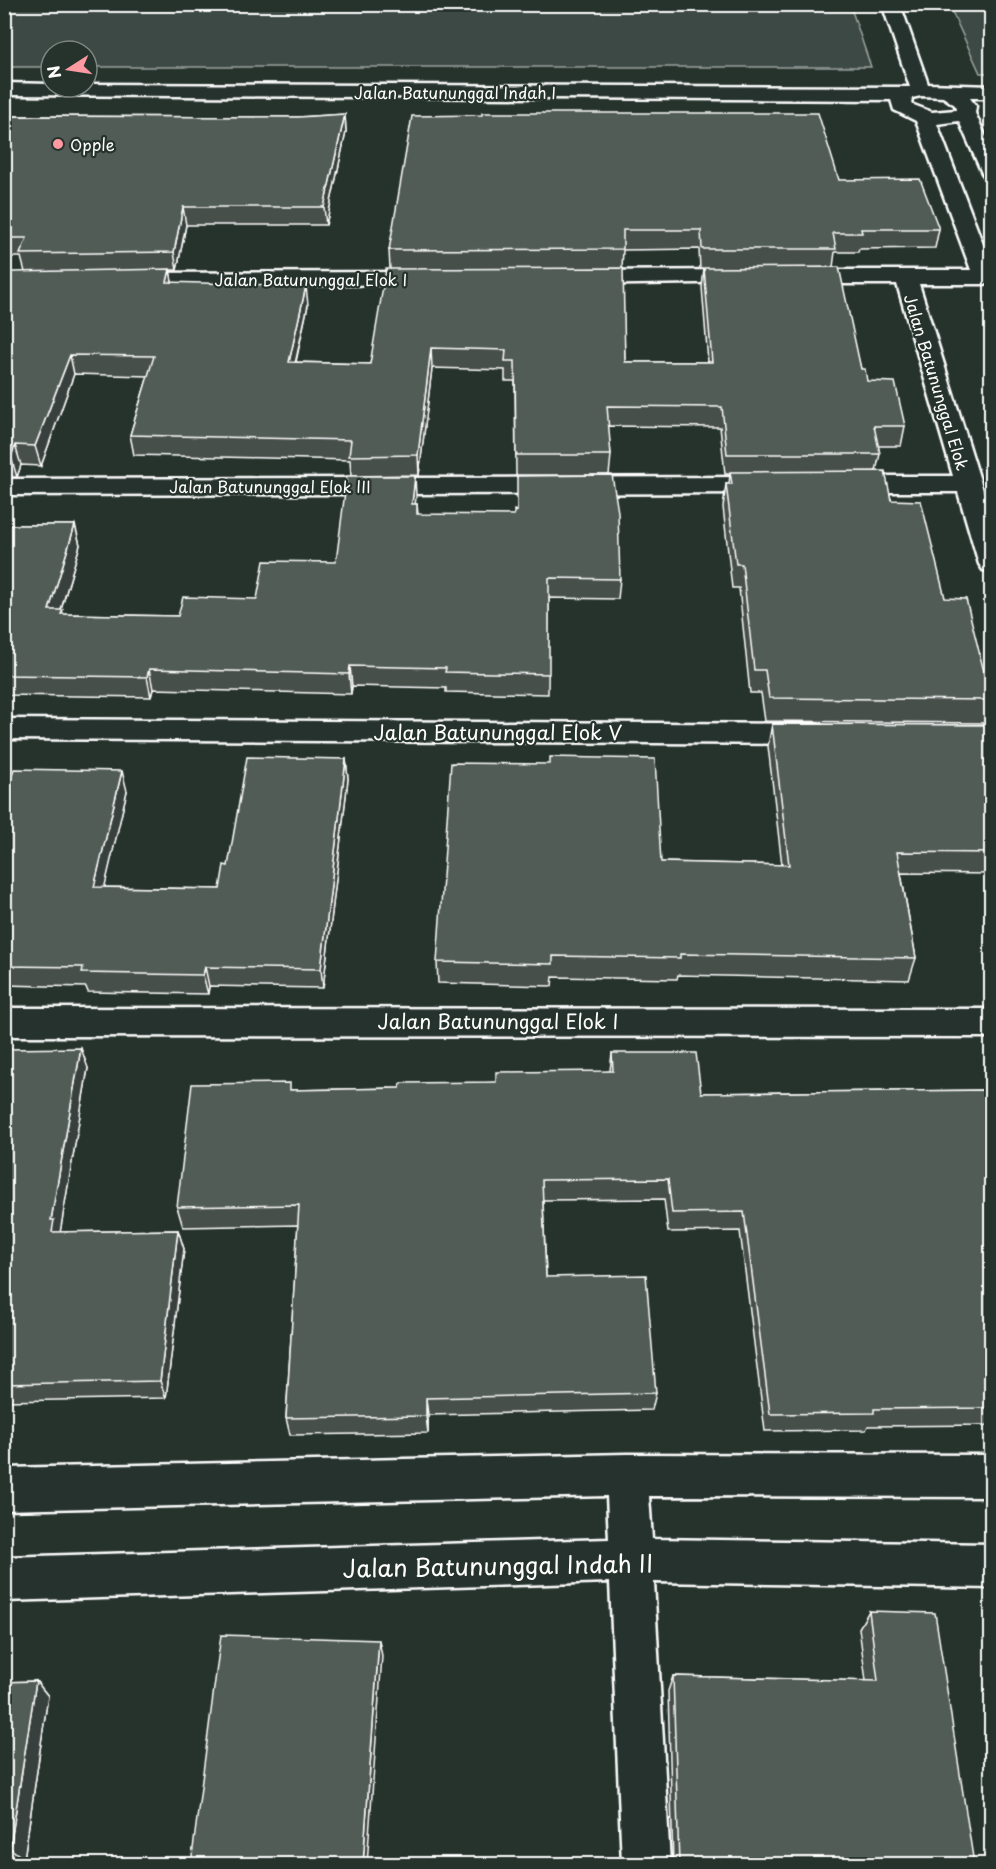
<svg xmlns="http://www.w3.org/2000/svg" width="996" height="1869" font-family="'Playpen Sans',sans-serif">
<rect width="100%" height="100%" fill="#26332d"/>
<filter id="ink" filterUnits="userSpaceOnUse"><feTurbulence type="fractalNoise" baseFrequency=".0167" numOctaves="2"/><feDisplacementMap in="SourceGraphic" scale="12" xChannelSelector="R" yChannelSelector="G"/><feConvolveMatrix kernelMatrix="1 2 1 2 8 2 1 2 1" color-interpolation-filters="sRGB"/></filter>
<g filter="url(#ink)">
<path fill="#3e4944" stroke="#9ea4a2" stroke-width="1.5" d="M4,5h846l21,62h-784v-16h-36v16h-46z
M949,5h42v68h-11z"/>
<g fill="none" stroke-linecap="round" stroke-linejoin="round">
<defs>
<path id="minor" d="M882,4h18l28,80 64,2v12h-22l6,8 -1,7 17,37v29l-7,-2 -3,-4 -23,-52 -22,3 55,144v16h-73l73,235v53l-9,-2 -4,-6 -21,-72h-115l-9,-3 -4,-5 4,-5 9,-3h110l-56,-192h-100l-8,-2 -3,-5 3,-5 8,-2h174l-55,-149 -22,-11 -3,-10 -887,-5v-12l47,1v3h36v-3l823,3zM921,96l22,1 12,8 1,5 -24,2 -21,-8 1,-6z
M748,270l8,2 3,5 -3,5 -178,3 -8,-2 -3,-5 3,-5 8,-2z
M430,272l8,2 3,5 -3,5 -310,3 -8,-2 -3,-5 3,-5 8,-2z
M771,477l9,3 4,5 -4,5 -9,3 -767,2v-16z
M4,719l812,5 10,3 5,7 -5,7 -10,3 -812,-5z
M4,1008l988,1v28l-988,-1z
M627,1454l365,1v42l-343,-1 3,43 340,5v44l-338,-6 16,282h-48l-12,-282 -606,19v-44l605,-18 -2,-43 -603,14v-42z"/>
</defs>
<use href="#minor" stroke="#fff" stroke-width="5"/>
<use href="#minor" fill="#26332d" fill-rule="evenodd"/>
</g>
<path fill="#464f4b" stroke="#fff" stroke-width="1.5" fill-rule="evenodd" d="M345,114l1,18 -20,93h-140l-9,45h-7l2,13 136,22 -12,57 74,2 20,-95 -1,-19 450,-70 100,49 -4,19 -76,1 -1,3h-23l-2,15 28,102 6,12 38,45 -4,20h-23l2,8 -4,17 69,127 46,102 -7,23 -219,-2 -4,-28h-11l-11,-105h-7l-9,-81 3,-23h3l1,-10h-5l-5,-47 -112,-1 3,29 -2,20h-93l-1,-94h-10v-11l-73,-2 -13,107 -68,1 -1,-16 -216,-5 -4,-20 18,-59 -74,-2 -33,92 -20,-1 -4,12h-13v-189l21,-16 -4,-15h-17v-141l294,1zM699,249l1,20h4l-2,18 6,75h-83l-3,-94 1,-18z
M416,496l-1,8h2l1,10 202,65 -2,20 -69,-1 -1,96 -102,-2v-4l-94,-2 -1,8 -198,-5 -2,8 -147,-2v-170h71l5,20 -19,65 3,4 114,2 79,-17 79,-37z
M772,724l220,1v149l-91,-1 15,85 -7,22 -231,-5 -1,4 -124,-2 -1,9 -114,-3 -1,-21 224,-100 121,3 -14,-119z
M346,759l2,20 -25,209 -114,-2 -1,8 -120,-2 -2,-5 -82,-2v-207l123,13 -23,96 116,2 8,-23z
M4,1049l84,19 -28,164 118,-2 6,19 -18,149 -162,3z
M612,1053l89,40 291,-3v335l-124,1 -2,4 -101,1 -25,-200 -72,1 -4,-33 -121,1 3,77 110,116 -4,17 -224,5v18l-138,2 -4,-17 12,-193 -115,2 -6,-20 114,-117 109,-2 96,-6 114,-11z
M869,1611l105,253h-301l-5,-173 5,-15 193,5 -7,-53z
M36,1681l12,15 -24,163h-20v-177z"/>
<path fill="#39403d" stroke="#fff" stroke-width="1.5" d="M345,114l1,18 -20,93 -2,-18z
M183,207l3,18 -9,45 -3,-18z
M170,269l3,20 -6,-7z
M306,286l2,19 -17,77 -2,-20z
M431,348l1,20 -13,107 -1,-20z
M70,355l4,19 -33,92 -6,-20z
M15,445l6,20 -4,12 -6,-20z
M415,476l1,20 -3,28 -1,-20z
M4,482l5,15 -5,12z
M75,525l5,20 -25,85 -6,-20z
M350,666l2,20 -1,8 -2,-20z
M149,669l4,20 -2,8 -4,-20z
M346,759l2,20 -25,209 -2,-19z
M122,771l5,20 -27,116 -6,-20z
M205,967l4,19 -1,8 -5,-19z
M81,1048l7,20 -28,165 -8,-1 -1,-12z
M178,1230l6,19 -18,149 -6,-17z
M426,1398l2,17v18l-2,-17z
M379,1640l3,16 -15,208h-4z
M36,1681l12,15 -24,163 -14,-11z"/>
<path fill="#515c57" stroke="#fff" stroke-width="1.5" d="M482,113h336l21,67 81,-1 19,50h-78l1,4h-29l3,16h-134l-1,-19h-78v19l-234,1 23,-134 70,-1z
M345,114l-21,93h-141l-9,45 -154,2 7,-16h-23l1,-75h-1v-47l294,1z
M839,267l22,102h4l2,12 28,1 10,44h-31l6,28h-153l-5,-47 -115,-1 4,49h-95l-1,-94h-10l1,-11 -75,-2 -13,107 -69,1 2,-16 -221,-5 24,-79 -84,-1 -35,91 -20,-1 -4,12h-7v-169l8,-16 158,-3 -3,13 139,4 -17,76 81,2 16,-95 237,-1 2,94h87l-8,-94z
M885,471l6,29 30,1 24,97 21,1 25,101 -222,-2 -4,-28h-11l-12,-106h-6l-10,-80h6l-2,-12z
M612,475l6,37 2,67 -71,-1v96l-104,-2 1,-4 -96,-2 -1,8 -200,-5 -2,8 -143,-2v-150h71l-26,85h14l-2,4 117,2 5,-19 74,2 7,-38 72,1 11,-86h68l-3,28h5v10l97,1v-5l3,1v-35z
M772,724l220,1v128l-95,-1 19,106 -236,-4v4l-127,-2v8l-116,-2 14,-199 99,1v-7l105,2 6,103 128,3z
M247,757l99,2 -25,210 -116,-2 -2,8 -121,-2 1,-6 -79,-1v-188h7l3,-9 108,2 -28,116 126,2 4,-24 4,1z
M81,1048l-30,172h3l-2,12 126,-2 -18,151 -156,3v-335z
M612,1053h84l5,40 291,-3v318l-118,1v4l-104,1 -26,-202 -72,1 -4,-34 -126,1 4,97 100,-2 10,118 -230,5v18l-140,2 13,-213 -122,2 15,-123 98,-1v7l110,-2 1,-5 95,-1v-10l117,-1z
M869,1611l66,2 39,251h-295l-6,-188 205,5z
M221,1635l158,5 -16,224h-172z
M36,1681l-26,167h-6v-166z"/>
</g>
<circle fill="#ff9aa2" stroke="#26332d" stroke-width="2" cx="58" cy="144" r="6"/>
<g text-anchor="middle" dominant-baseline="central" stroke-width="4.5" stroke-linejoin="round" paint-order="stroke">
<g font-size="16" fill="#fff" stroke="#26332d">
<text x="455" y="92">Jalan Batununggal Indah I</text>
<text x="311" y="279">Jalan Batununggal Elok I</text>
<text transform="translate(937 382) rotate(73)">Jalan Batununggal Elok</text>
<text x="270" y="486">Jalan Batununggal Elok III</text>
</g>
<g font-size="16" fill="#fff" stroke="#26332d" text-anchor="start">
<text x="70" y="144">Opple</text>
</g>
<g font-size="20" fill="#fff" stroke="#26332d">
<text x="498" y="732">Jalan Batununggal Elok V</text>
<text x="498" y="1021">Jalan Batununggal Elok I</text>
</g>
<g font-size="24" fill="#fff" stroke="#26332d">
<text transform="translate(498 1565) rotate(-1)">Jalan Batununggal Indah II</text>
</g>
</g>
<rect width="996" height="1869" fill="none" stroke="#26332d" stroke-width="24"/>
<rect x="12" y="12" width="972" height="1845" fill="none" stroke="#fff" stroke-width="2" filter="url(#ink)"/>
<g transform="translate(69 69) rotate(258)"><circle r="28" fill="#26332d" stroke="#7d8581" stroke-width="1.5"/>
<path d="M0-4.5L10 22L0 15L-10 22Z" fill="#ff9aa2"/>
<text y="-9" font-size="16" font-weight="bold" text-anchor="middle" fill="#ffffff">N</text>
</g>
</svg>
